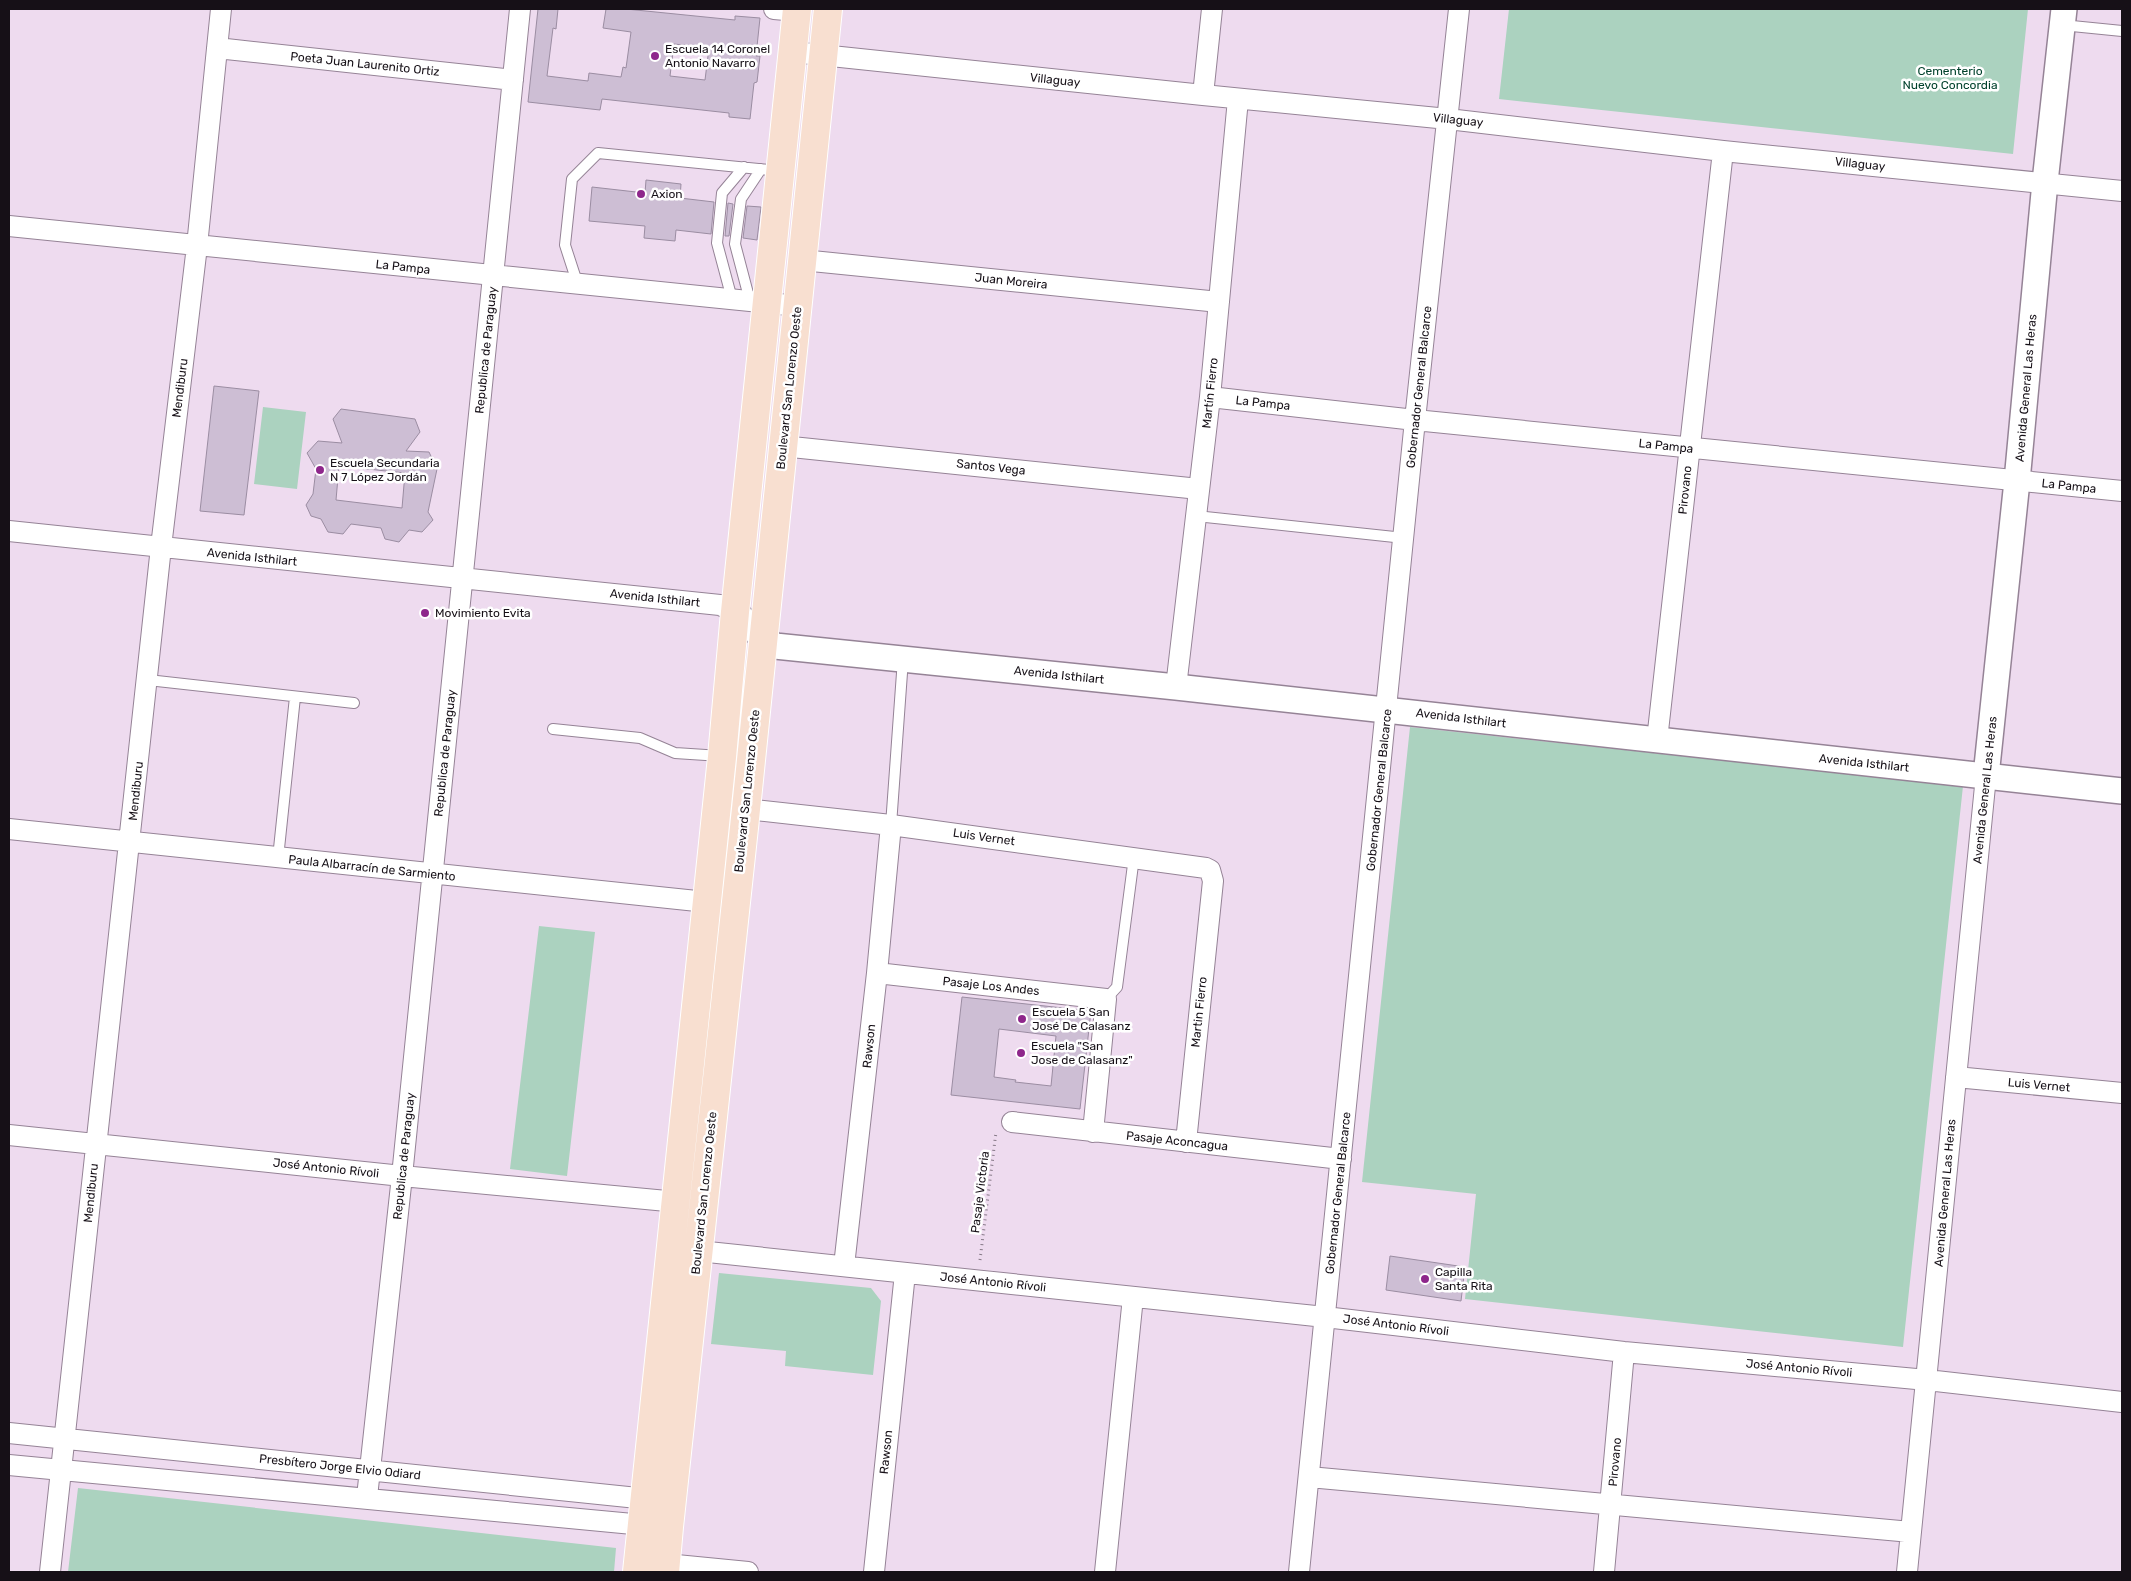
<svg xmlns="http://www.w3.org/2000/svg" width="2131" height="1581" font-family="Rubik,sans-serif">
<rect width="100%" height="100%" fill="#eedbef"/>
<path fill="#abd2bf" d="M1509,9h519l-15,145 -514,-55z
M263,407l43,5 -9,77 -43,-5z
M1410,727l553,59 -60,561 -438,-48 11,-105 -114,-12z
M539,926l56,6 -28,244 -57,-7z
M719,1273l152,15 10,13 -8,74 -88,-9 1,-15 -75,-7z
M78,1488l538,60 -2,24h-546z"/>
<path fill="#cdbed4" stroke="#9b8da2" fill-rule="evenodd" d="M538,9h20l-2,20 -3,-1 -6,48 41,5 1,-8 32,4 2,-10 3,1 5,-36 -28,-4 3,-19h20l109,11v-4l25,2 -4,38h4l-3,26 -3,1 -4,36 -21,-2v-4l-127,-14 -2,11 -72,-8zM674,44l35,4 -4,32 -35,-4z
M646,180l35,4 -1,14 34,4 -3,32 -35,-4 -1,11 -31,-3 1,-12 -56,-5 3,-34 53,6z
M728,203l5,1 -4,32h-4z
M747,206l14,1 -4,33 -14,-2z
M214,386l45,5 -15,124 -44,-4z
M341,409l74,10 5,13 -14,19 23,1 8,17 -9,43 5,8 -11,12 -13,-2 -10,12 -14,-3 -4,-11 -30,-4 -8,10 -15,-2 -7,-13 -10,-3 -5,-11 7,-11 3,-25 -9,-16 11,-12 24,2 -9,-24zM339,466l66,7 -3,35 -66,-8z
M962,997l129,14 -11,98 -129,-14zM999,1029l57,7 -5,50 -36,-4 1,-2 -22,-3z
M1390,1256l75,11 -4,34 -75,-11z"/>
<g fill="none" stroke-linecap="round" stroke-linejoin="round">
<defs>
<path id="service" d="M2062,25l60,6
M578,285l-13,-40 7,-66 26,-26 181,18
M732,299l-15,-56 5,-50 22,-26
M750,301l-15,-57 6,-45 20,-30
M1196,516l208,22
M148,680l206,23
M553,729l87,9 35,15 46,3
M891,825l12,-166
M278,858l17,-161
M1106,999l11,-12 17,-130"/>
<path id="minor" d="M774,9l23,2
M217,48l296,32
M793,52l410,43 245,24 275,32 399,40
M1203,95l9,-86
M9,226l789,80
M802,260l417,42
M1210,397l205,23 707,71
M782,446l417,43
M9,531l711,74 15,7
M1176,687l34,-290 28,-298
M1657,740l66,-589
M746,809l145,16 315,43 4,2 3,11 -27,261
M9,829l726,76
M877,973l229,26 -13,133
M1956,1077l166,16
M1012,1122l329,37
M9,1135l393,41 286,27
M670,1248l655,69 299,35 303,28 195,22
M844,1266l33,-293 14,-148
M9,1433l648,67
M9,1465l645,61
M1309,1477l602,55
M367,1497l35,-321 118,-1167
M666,1564l82,8
M50,1572l111,-1025 36,-301 24,-237
M874,1572l31,-299
M1105,1572l28,-275
M1299,1572l116,-1152 44,-411
M1604,1572l20,-220
M1907,1572l79,-796"/>
<path id="tertiary" d="M735,612l28,26 12,8 401,41 946,104
M1986,776l31,-295 28,-299 19,-173"/>
<path id="primary" d="M637,1572l85,-815 13,-145 62,-603
M665,1572l4,-45 77,-718 82,-800"/>
</defs>
<use href="#service" stroke="#958396" stroke-width="12"/>
<use href="#minor" stroke="#958396" stroke-width="22"/>
<use href="#tertiary" stroke="#958396" stroke-width="28"/>
<use href="#primary" stroke="#fff" stroke-width="30"/>
<path stroke="#877a88" stroke-width="3" stroke-dasharray="1 4" stroke-linecap="butt" d="M980,1260l16,-128"/>
<use href="#service" stroke="#fff" stroke-width="10"/>
<use href="#minor" stroke="#fff" stroke-width="20"/>
<use href="#tertiary" stroke="#fff" stroke-width="25"/>
<use href="#primary" stroke="#f8dfd0" stroke-width="28"/>
</g>
<g fill="#8e268b" stroke="#fff" stroke-width="2">
<circle cx="655" cy="56" r="5"/>
<circle cx="641" cy="194" r="5"/>
<circle cx="320" cy="470" r="5"/>
<circle cx="425" cy="613" r="5"/>
<circle cx="1022" cy="1019" r="5"/>
<circle cx="1021" cy="1053" r="5"/>
<circle cx="1425" cy="1279" r="5"/>
</g>
<g text-anchor="middle" dominant-baseline="central" stroke-width="5" stroke-linejoin="round" paint-order="stroke">
<g font-size="12" fill="#161017" stroke="#fff" text-anchor="start">
<text x="665" y="49">Escuela 14 Coronel<tspan x="665" dy="14">Antonio Navarro</tspan></text>
<text x="651" y="194">Axion</text>
<text x="330" y="463">Escuela Secundaria<tspan x="330" dy="14">N 7 López Jordán</tspan></text>
<text x="435" y="613">Movimiento Evita</text>
<text x="1032" y="1012">Escuela 5 San<tspan x="1032" dy="14">José De Calasanz</tspan></text>
<text x="1031" y="1046">Escuela "San<tspan x="1031" dy="14">Jose de Calasanz"</tspan></text>
<text x="1435" y="1272">Capilla<tspan x="1435" dy="14">Santa Rita</tspan></text>
</g>
<g font-size="12" fill="#161017" stroke="#fff">
<text transform="translate(365 64) rotate(6)">Poeta Juan Laurenito Ortiz</text>
<text transform="translate(1055 80) rotate(6)">Villaguay</text>
<text transform="translate(1458 120) rotate(6)">Villaguay</text>
<text transform="translate(1860 164) rotate(6)">Villaguay</text>
<text transform="translate(403 267) rotate(6)">La Pampa</text>
<text transform="translate(1011 281) rotate(6)">Juan Moreira</text>
<text transform="translate(486 350) rotate(-84)">Republica de Paraguay</text>
<text transform="translate(1419 387) rotate(-84)">Gobernador General Balcarce</text>
<text transform="translate(180 388) rotate(-83)">Mendiburu</text>
<text transform="translate(789 388) rotate(-84)">Boulevard San Lorenzo Oeste</text>
<text transform="translate(2026 388) rotate(-85)">Avenida General Las Heras</text>
<text transform="translate(1210 393) rotate(-84)">Martín Fierro</text>
<text transform="translate(1263 403) rotate(6)">La Pampa</text>
<text transform="translate(1666 446) rotate(6)">La Pampa</text>
<text transform="translate(991 467) rotate(6)">Santos Vega</text>
<text transform="translate(2069 486) rotate(6)">La Pampa</text>
<text transform="translate(1685 490) rotate(-84)">Pirovano</text>
<text transform="translate(252 557) rotate(6)">Avenida Isthilart</text>
<text transform="translate(655 598) rotate(6)">Avenida Isthilart</text>
<text transform="translate(1059 675) rotate(6)">Avenida Isthilart</text>
<text transform="translate(1461 718) rotate(7)">Avenida Isthilart</text>
<text transform="translate(445 753) rotate(-84)">Republica de Paraguay</text>
<text transform="translate(1864 763) rotate(6)">Avenida Isthilart</text>
<text transform="translate(1379 790) rotate(-84)">Gobernador General Balcarce</text>
<text transform="translate(1985 790) rotate(-84)">Avenida General Las Heras</text>
<text transform="translate(136 791) rotate(-84)">Mendiburu</text>
<text transform="translate(747 791) rotate(-84)">Boulevard San Lorenzo Oeste</text>
<text transform="translate(984 837) rotate(8)">Luis Vernet</text>
<text transform="translate(372 868) rotate(6)">Paula Albarracín de Sarmiento</text>
<text transform="translate(991 986) rotate(6)">Pasaje Los Andes</text>
<text transform="translate(1199 1012) rotate(-84)">Martin Fierro</text>
<text transform="translate(869 1046) rotate(-84)">Rawson</text>
<text transform="translate(2039 1085) rotate(5)">Luis Vernet</text>
<text transform="translate(1177 1141) rotate(6)">Pasaje Aconcagua</text>
<text transform="translate(404 1156) rotate(-84)">Republica de Paraguay</text>
<text transform="translate(326 1168) rotate(6)">José Antonio Rívoli</text>
<text transform="translate(980 1192) rotate(-83)">Pasaje Victoria</text>
<text transform="translate(91 1193) rotate(-84)">Mendiburu</text>
<text transform="translate(704 1193) rotate(-84)">Boulevard San Lorenzo Oeste</text>
<text transform="translate(1338 1193) rotate(-84)">Gobernador General Balcarce</text>
<text transform="translate(1945 1193) rotate(-85)">Avenida General Las Heras</text>
<text transform="translate(993 1282) rotate(6)">José Antonio Rívoli</text>
<text transform="translate(1396 1325) rotate(7)">José Antonio Rívoli</text>
<text transform="translate(1799 1368) rotate(5)">José Antonio Rívoli</text>
<text transform="translate(886 1452) rotate(-84)">Rawson</text>
<text transform="translate(1615 1462) rotate(-85)">Pirovano</text>
<text transform="translate(340 1467) rotate(6)">Presbítero Jorge Elvio Odiard</text>
</g>
<g font-size="12" fill="#00412c" stroke="#fff">
<text x="1950" y="71">Cementerio<tspan x="1950" dy="14">Nuevo Concordia</tspan></text>
</g>
</g>
<rect width="2131" height="1581" fill="none" stroke="#161017" stroke-width="20"/>
</svg>
